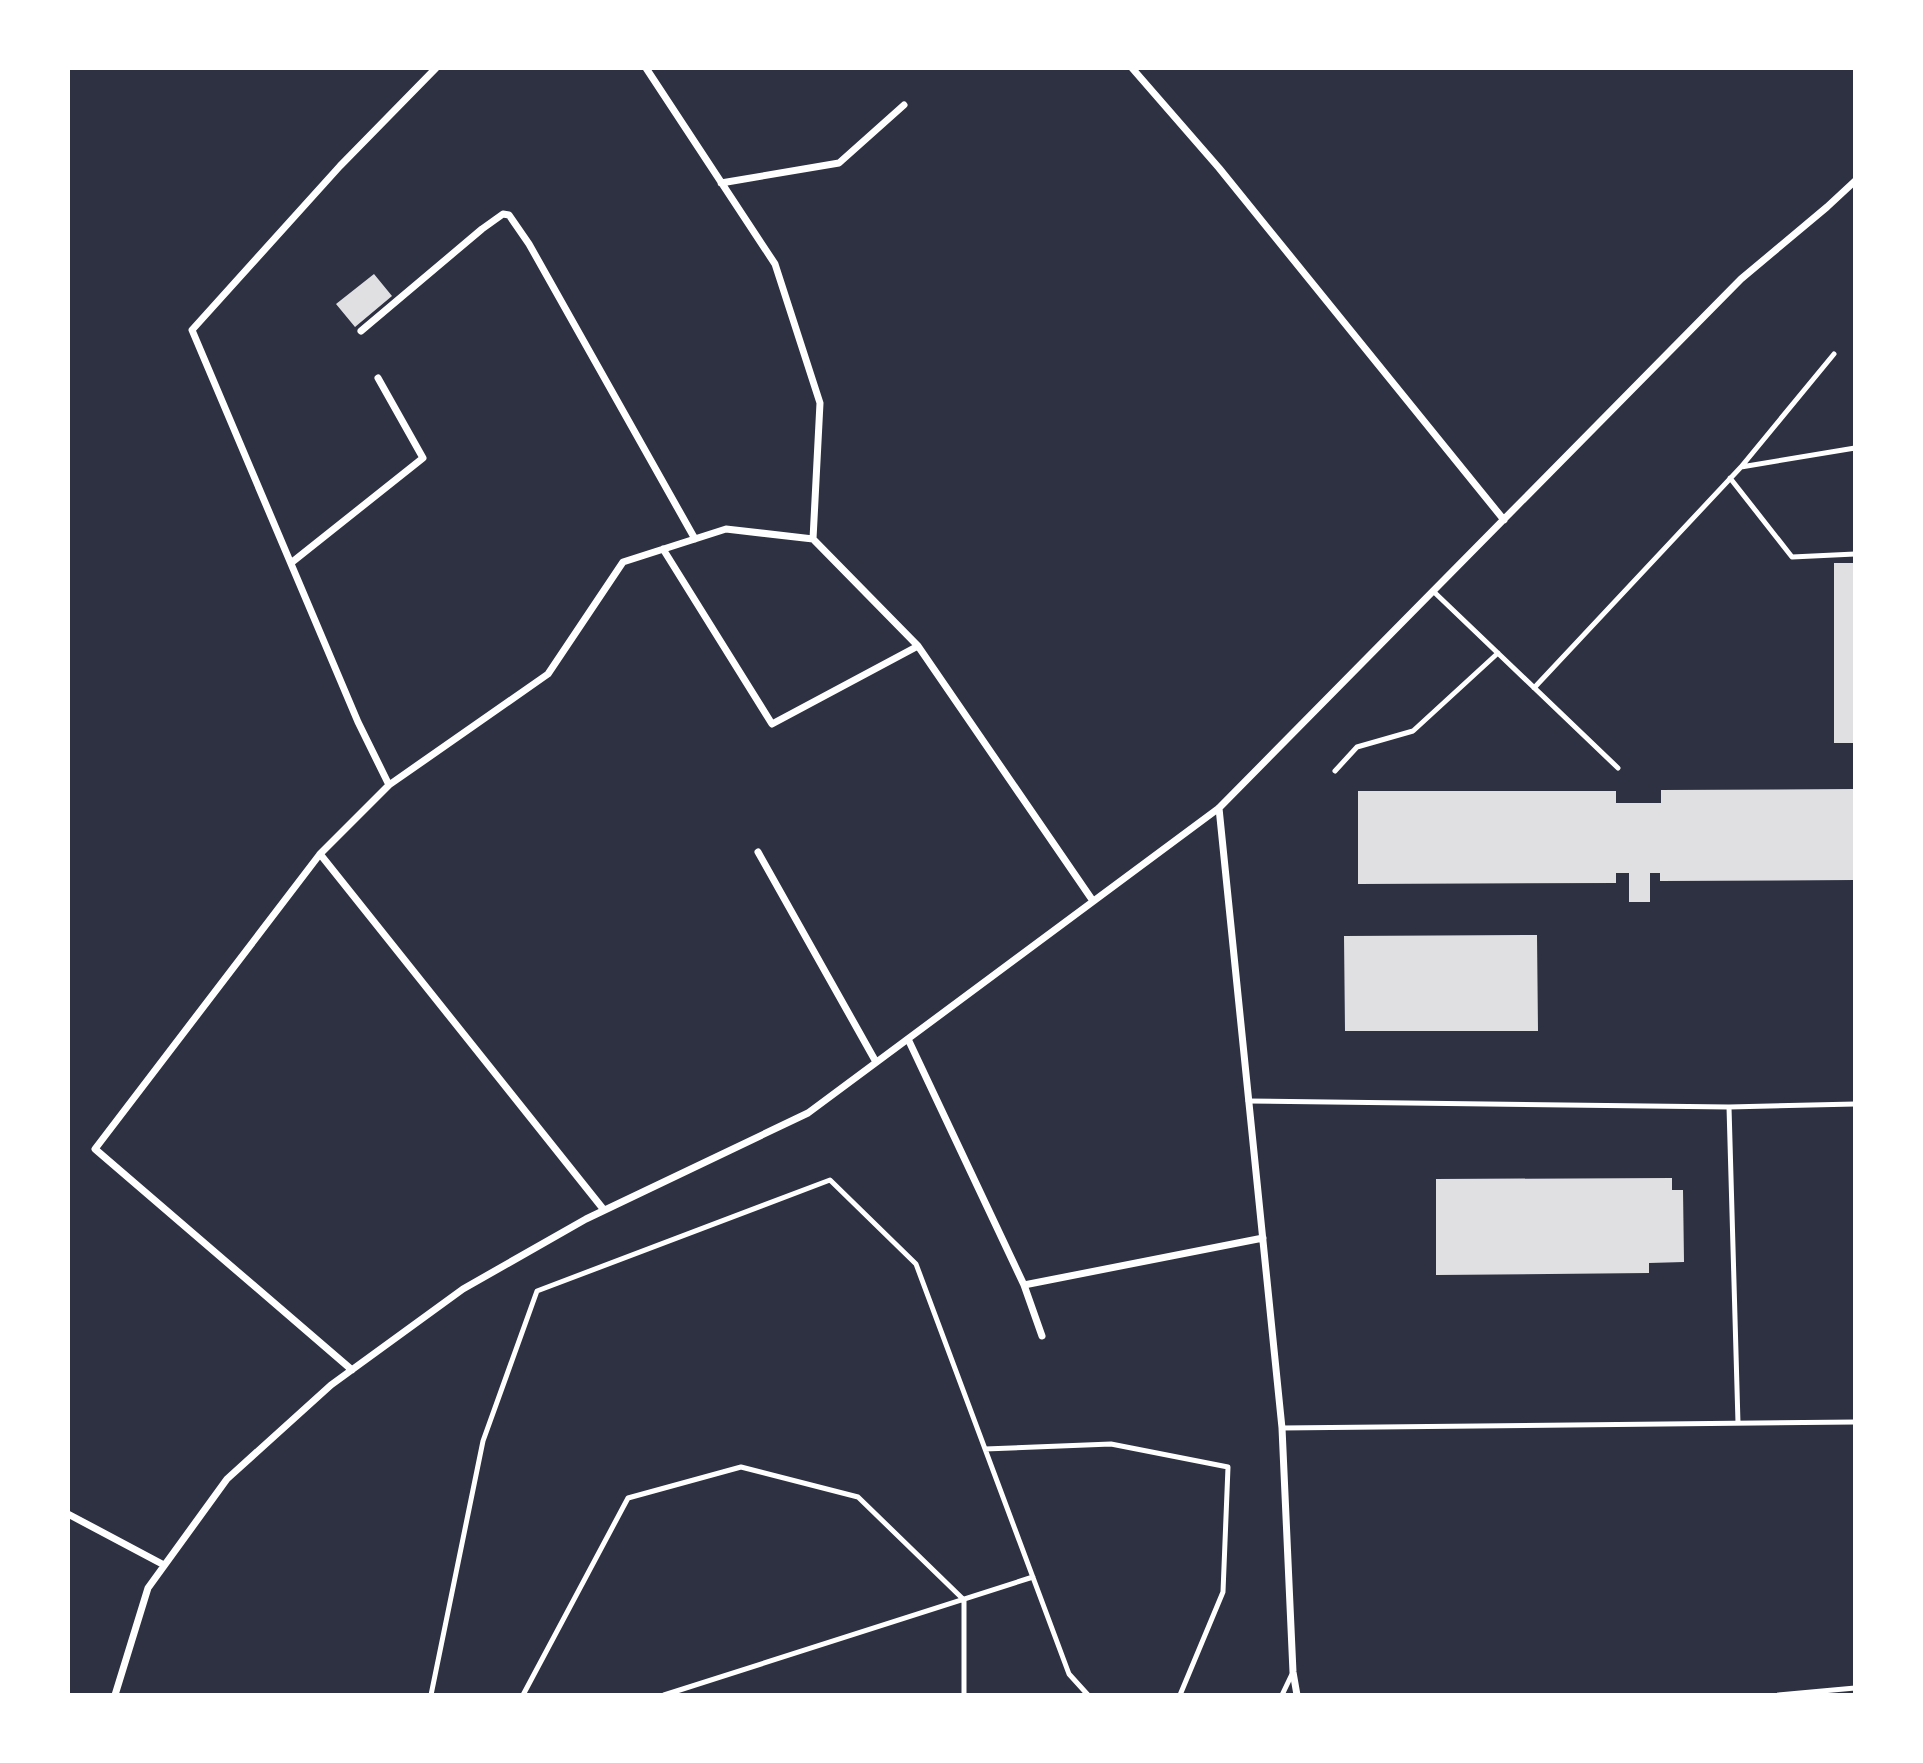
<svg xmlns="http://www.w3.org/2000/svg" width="1923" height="1763" font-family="'IBM Plex Sans',sans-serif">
<rect width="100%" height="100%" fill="#2d3142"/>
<path fill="#e0e0e3" d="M374,274l18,22 -37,31 -19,-23z
M1834,563h21v180h-21z
M1855,789v91l-195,1v-8h-10v29h-21v-29h-13v10l-258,1v-93h258v12h45v-13z
M1537,935l1,96h-193l-1,-95z
M1672,1178v12h11l1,72 -35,1v10l-213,2v-96z"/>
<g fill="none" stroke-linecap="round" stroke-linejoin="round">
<path stroke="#fff" stroke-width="5" d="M1741,467l93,-113
M1730,478l62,79 63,-3
M1433,591l185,177
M1534,688l207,-221 114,-19
M1335,771l22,-24 56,-16 85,-78
M1248,1101l481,6 126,-3
M1729,1107l9,316
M1282,1428l573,-6
M985,1449l126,-5 117,23 -5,125 -43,103
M431,1695l52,-254 54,-150 293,-111 86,84 153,410 19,21
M523,1695l105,-197 113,-31 117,30 106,103v95
M664,1695l369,-118
M1282,1695l11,-23
M1778,1695l77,-7"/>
<path stroke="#fff" stroke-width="7" d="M646,68l129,196 45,139 -7,136 105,107 175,255
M1132,68l87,100 285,352
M721,183l118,-20 65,-58
M361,331l121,-102 21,-15 6,1 20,29 166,295
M663,549l109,175 146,-78
M291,563l132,-105 -45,-80
M389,785l-31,-63 -166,-392 148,-164 96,-98
M1219,808l63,620 11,244 4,23
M758,852l118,210
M320,854l284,356
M908,1039l116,246 18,51
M1024,1285l239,-47
M352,1370l-257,-221 225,-295 69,-69 159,-111 75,-112 103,-33 87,10
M68,1514l96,51
M115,1695l33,-107 79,-109 104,-94 132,-96 123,-70 222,-106 411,-305 522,-529 86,-72 28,-26"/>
</g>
<rect width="1923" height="1763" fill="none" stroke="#ffffff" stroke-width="140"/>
</svg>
